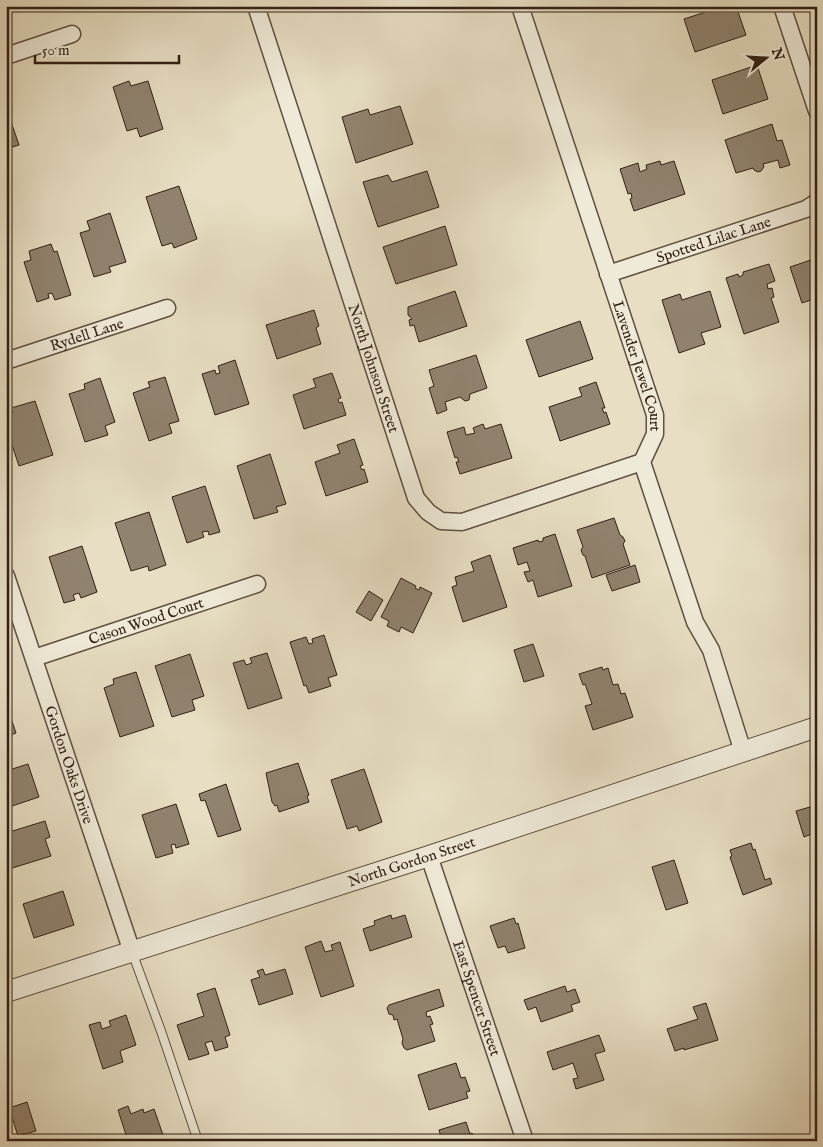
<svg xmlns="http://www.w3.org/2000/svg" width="823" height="1147" font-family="'IM FELL English',serif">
<rect width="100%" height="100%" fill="#e7dec3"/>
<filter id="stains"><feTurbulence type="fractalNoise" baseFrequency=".004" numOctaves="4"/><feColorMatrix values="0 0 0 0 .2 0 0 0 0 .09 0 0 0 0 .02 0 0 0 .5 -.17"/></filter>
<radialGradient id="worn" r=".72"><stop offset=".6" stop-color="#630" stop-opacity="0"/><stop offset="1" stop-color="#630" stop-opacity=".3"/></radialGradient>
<path fill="#90836f" stroke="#312015" d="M718,6h18l10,29 -51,17 -11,-33 34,-11z
M757,65l11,34 -45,15 -11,-34z
M129,81l2,5 17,-5 15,48 -23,8 -3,-9 -10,3 -14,-44z
M400,106l13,38 -57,19 -14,-46 26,-8 2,6z
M6,107l13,38 -13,4z
M772,124l5,17 5,-1 8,25 -10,3 -2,-8 -15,4 1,3 -3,4 -3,1 -4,-2 -1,-2 -17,5 -11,-33z
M660,161l1,4 13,-4 11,33 -51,17 -4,-12 2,-1 -1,-5 -3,1 -8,-25 18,-6 2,9 7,-3 -1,-4z
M427,171l12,36 -61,20 -15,-45 25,-7 4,7z
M179,186l18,53 -23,9 -2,-5 -10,3 -16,-49z
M110,213l16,49 -17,5 2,5 -17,5 -14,-44 10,-3 -3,-9z
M445,226l12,39 -61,19 -13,-37z
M51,244l3,8 3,-1 14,44 -16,5 -3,-7 -4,1 1,4 -12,4 -13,-40 7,-2 -2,-9z
M817,258v40l-15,5 -12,-36z
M769,264l6,17 -8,3 1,5 4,-1 2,9 -3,1 8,24 -35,12 -18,-56 12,-4 1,3 4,-2v-3z
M455,291l12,35 -48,16 -5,-17 -4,1 -1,-6 3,-1 -4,-4v-8z
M710,291l11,36 -20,6 4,11 -26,9 -17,-53 18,-6 2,6z
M314,310l5,16 -3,2 5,16 -44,15 -11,-34z
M580,321l13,38 -54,18 -13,-37z
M476,355l11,33 -17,6 -1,6 -4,1 -5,-4 -15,5 2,8 -10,4 -8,-26 5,-2 -5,-16z
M235,360l14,44 -34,11 -13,-41 13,-4 1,4 4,-1 -2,-7z
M332,373l9,25 -3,1 1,4 3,-1 4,13 -42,14 -11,-34 23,-8 -3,-8z
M165,377l14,44 -10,3 3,9 -23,8 -16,-48 17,-6 -2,-5z
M100,378l15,44 -10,4 3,9 -23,7 -16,-48 16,-5 -1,-5z
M596,382l9,26h-3l2,5 2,-1 4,12 -50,17 -11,-34 33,-11 -3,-8z
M35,401l18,54 -34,11 -13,-39v-12l7,-2 -2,-5z
M483,424l2,5 16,-5 11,34 -52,16 -4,-12h3l-2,-5 -2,1 -8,-26 17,-5 2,8 9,-2 -2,-5z
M354,439l9,26 -3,1 2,4 2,-1 4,13 -42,14 -11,-34 25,-9 -3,-8z
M270,454l16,50 -10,3 2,5 -24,7 -17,-53z
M205,486l15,46 -11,3 -1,-4 -6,1 2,5 -17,6 -15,-46z
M149,512l17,53 -17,6 -1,-5 -17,5 -16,-48z
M614,518l6,17 3,2 2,4 -2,3 7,21 -38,13 -7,-22 -2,-1 -2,-5 2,-3 -6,-17z
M555,534l17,52 -34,11 -5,-17 -5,2 -4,-10 6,-1 -3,-9 -9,3 -5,-17 25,-8 1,2 4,-1v-3z
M82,546l15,46 -16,6 -2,-5 -6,2 2,5 -11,3 -15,-46z
M490,555l17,52 -44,15 -11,-35 5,-2 -2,-8 19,-6 -3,-9z
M635,565l5,17 -28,9 -6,-16z
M401,578l15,8 -1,2 4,2 1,-3 12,6 -19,40 -12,-6 -2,5 -12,-6 2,-5 -8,-4z
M369,591l14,9 -12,21 -15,-9z
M324,635l13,40 -9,3 3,8 -22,7 -3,-8 -2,1 -14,-44 16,-5 3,7 4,-1 -1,-4z
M533,644l11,32 -20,6 -10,-32z
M267,653l15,45 -34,11 -15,-46 11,-3 2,5 6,-2 -2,-5z
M190,654l14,42 -12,4 3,10 -23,7 -17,-51z
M602,667l1,3 5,-2 5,17 5,-1 3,10 4,-1 8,24 -40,13 -8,-24 7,-2 -7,-20 -2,1 -4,-11z
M136,672l18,54 -34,11 -16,-49 10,-4 -1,-5z
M6,703l10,30 -10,4z
M298,763l11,32 -2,1 2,6 -30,10 -2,-7 -2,1 -3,-4 -6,-29z
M28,764l11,33 -33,11v-37z
M364,769l18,53 -23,9 -2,-5 -10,3 -16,-49z
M226,784l15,46 -23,7 -13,-37 -4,1 -2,-7z
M176,804l13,40 -13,4 -1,-4 -4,1 2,8 -17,5 -14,-43z
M817,805v27l-13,5 -8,-26z
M45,821l5,16 -5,2 6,17 -45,14v-37z
M751,843l2,7 2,-1 10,31 5,-2 2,6 -29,11 -13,-38 2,-1 -2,-6z
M674,860l14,43 -22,7 -14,-43z
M63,891l11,34 -40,13 -11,-34z
M391,915l1,4 13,-4 7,22 -42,14 -7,-22 12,-4 -1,-4z
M514,918l2,6 2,-1 7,25 -17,5 -3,-7 -7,2 -8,-22z
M321,941l4,11 8,-2 -2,-5 9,-3 14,44 -33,11 -16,-50z
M263,969l2,6 20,-6 8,25 -34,11 -8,-25 9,-3 -3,-6z
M565,986l2,6 8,-3 5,13 -9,3 2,6 -32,11 -5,-15 -8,3 -4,-10z
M215,988l15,47 -5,2 3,10 -13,4 -3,-10 -7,2 4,11 -20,6 -12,-35 27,-9 -7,-22z
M439,989l5,17 -18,6 1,5 3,-1 3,8 -3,1 5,16 -28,9 -3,-2 -2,-5 1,-4 -6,-20 -3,1 -1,-5 -4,-1 -2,-6 2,-3z
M706,1003l12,37 -34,10v-2l-9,3 -8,-22 31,-10 -5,-12z
M126,1015l10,30 -16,6 3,11 -20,7 -14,-44 11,-3 2,7 9,-3 -2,-5z
M599,1035l6,16 -10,3 9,26 -28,9 -3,-10 5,-1 -5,-15 -20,7 -6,-18z
M456,1063l5,15 4,-1 5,14 -4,1 2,6 -39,12 -11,-35z
M27,1102l9,29 -18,5 -9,-28z
M128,1106l3,8 12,-5 1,4 10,-4 9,26 -17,6h-18l-10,-31z
M466,1122l4,12 2,-1 3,8h-33l-3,-11z"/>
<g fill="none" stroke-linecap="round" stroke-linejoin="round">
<defs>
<path id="service" d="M132,952l29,79 37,110"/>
<g id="minor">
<path id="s1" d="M256,6l160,492 12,14 13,9 21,1 180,-60"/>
<path id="s2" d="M520,6l135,409v19l-13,28 53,160 16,28 32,102"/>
<path d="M782,6l35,105"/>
<path d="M6,56l66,-22"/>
<path id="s3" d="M608,274l198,-65 11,-7"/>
<path id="s4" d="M6,361l161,-53"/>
<path id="s5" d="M6,576l126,376"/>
<path id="s6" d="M34,658l223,-74"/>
<path id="s7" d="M429,856l96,285"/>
</g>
<g id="tertiary">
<path id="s8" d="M6,992l423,-136 388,-129"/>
</g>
</defs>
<use href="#service" stroke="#5e5040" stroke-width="10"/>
<use href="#minor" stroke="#5e5040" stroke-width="19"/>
<use href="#tertiary" stroke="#5e5040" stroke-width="22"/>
<use href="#service" stroke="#efead8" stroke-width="8"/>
<use href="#minor" stroke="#efead8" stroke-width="16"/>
<use href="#tertiary" stroke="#efead8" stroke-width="20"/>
</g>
<g text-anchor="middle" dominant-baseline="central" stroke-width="4.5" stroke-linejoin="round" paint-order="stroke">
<g font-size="15" fill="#312015" stroke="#efead8">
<text stroke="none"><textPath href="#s3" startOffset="111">Spotted Lilac Lane</textPath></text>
<text stroke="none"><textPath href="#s4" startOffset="85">Rydell Lane</textPath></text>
<text stroke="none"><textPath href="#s2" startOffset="379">Lavender Jewel Court</textPath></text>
<text stroke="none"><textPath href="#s1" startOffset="381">North Johnson Street</textPath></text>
<text stroke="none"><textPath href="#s6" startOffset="118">Cason Wood Court</textPath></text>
<text stroke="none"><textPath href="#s5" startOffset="199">Gordon Oaks Drive</textPath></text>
<text stroke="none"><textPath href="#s8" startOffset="426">North Gordon Street</textPath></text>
<text stroke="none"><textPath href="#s7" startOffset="150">East Spencer Street</textPath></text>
</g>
</g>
<rect width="823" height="1147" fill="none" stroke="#e7dec3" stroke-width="25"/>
<rect x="8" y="8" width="808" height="1132" fill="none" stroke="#312015" stroke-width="2.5"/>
<rect x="12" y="12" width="798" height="1122" fill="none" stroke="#312015"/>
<g transform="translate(766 58) rotate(72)" stroke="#efead8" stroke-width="4" paint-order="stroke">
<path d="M0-4L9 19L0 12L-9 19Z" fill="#312015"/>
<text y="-8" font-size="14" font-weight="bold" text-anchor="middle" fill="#312015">N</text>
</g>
<path d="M35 55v8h144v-8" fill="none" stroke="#312015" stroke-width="2.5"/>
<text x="42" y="55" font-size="15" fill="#312015" stroke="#efead8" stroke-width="4" paint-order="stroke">50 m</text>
<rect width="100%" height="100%" filter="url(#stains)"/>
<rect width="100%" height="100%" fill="url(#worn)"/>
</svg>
